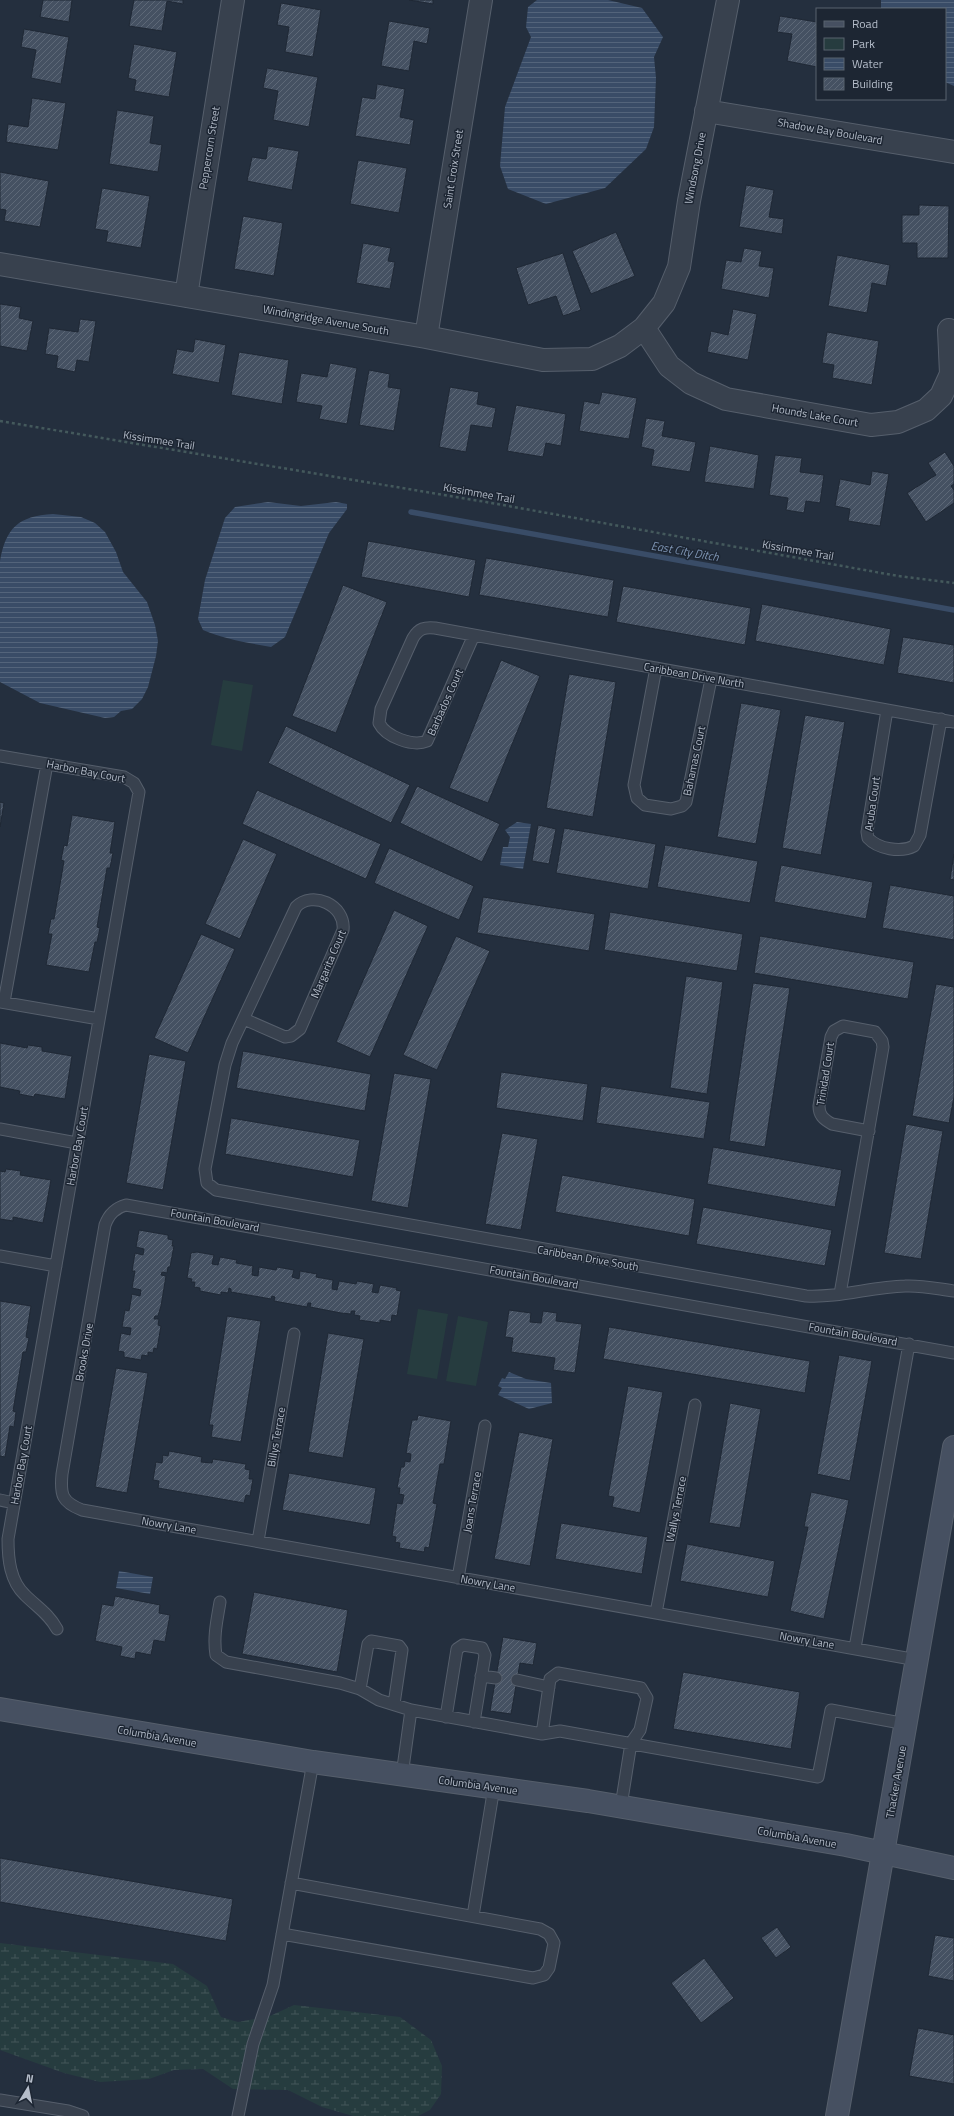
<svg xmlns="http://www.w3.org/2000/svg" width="954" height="2116" font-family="'Titillium Web',sans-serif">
<defs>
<pattern id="wetland-marsh" width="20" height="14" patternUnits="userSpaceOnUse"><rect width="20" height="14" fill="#263c3f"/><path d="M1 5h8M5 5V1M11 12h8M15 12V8" fill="none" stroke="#435659"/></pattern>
<pattern id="water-rules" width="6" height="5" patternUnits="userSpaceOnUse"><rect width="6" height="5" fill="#394c67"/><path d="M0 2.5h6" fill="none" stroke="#53647b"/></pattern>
<pattern id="building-hatch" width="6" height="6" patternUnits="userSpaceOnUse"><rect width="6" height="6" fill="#455162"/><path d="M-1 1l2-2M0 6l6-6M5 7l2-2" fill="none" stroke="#5d6877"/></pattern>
</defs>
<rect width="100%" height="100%" fill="#242f3e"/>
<path fill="url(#wetland-marsh)" d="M0,1943l173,21 34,22 14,31 17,5 32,-6 24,-11 106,12 31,23 11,26 -1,28 -11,16 -12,6h-65l-31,-9 -34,-17 -55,-1 -30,-20 -29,1 -25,9 -49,3 -36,-9 -64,-23z"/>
<path fill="#263c3f" d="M223,680l30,5 -11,66 -31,-6z
M418,1309l30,5 -11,65 -30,-5z
M458,1316l30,6 -12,64 -30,-5z"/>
<path fill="url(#water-rules)" d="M537,0h71l34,8 21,29 -9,20 2,21 -2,49 -8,22 -41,39 -59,16 -38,-15 -8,-23 5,-59 26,-70 -5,-10 2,-20z
M881,0h73v86l-9,-4v-73h-64z
M268,502l33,4 35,-4 11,2v5l-18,24 -44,104 -14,10c-23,-4 -47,-8 -68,-17l-5,-11 7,-39 20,-62 10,-11z
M53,514l28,3 14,6 10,9 11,20 7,20 24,30 8,23 3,16 -2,15 -8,31 -6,12 -10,10 -11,2 -7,6 -9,1 -65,-15 -40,-21v-121c6,-33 18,-45 53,-47z
M517,822l14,2 -8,45 -23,-4 3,-18h5l2,-10 -5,-7z
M509,1372l17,7 25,4 1,20 -23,6 -31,-14 4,-7 -4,-2 4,-8 3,1z
M119,1571l34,6 -3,17 -34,-6z"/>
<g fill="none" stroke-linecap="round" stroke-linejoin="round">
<path stroke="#394c67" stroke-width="5.5" d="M411,512l543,98"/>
</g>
<path fill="url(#building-hatch)" stroke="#1f2835" d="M43,0h29l-3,22 -29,-5z
M134,0h49v4l-16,-3 -5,30 -33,-5z
M409,0h24v4z
M281,3l40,7 -8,47 -28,-5 4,-25 -12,-2z
M780,16l37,6v45l-30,-6 5,-27 -15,-2z
M389,21l41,7 -3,16 -13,-3 -5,30 -28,-5z
M24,29l45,8 -8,47 -30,-6 5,-28 -15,-3z
M134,44l43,8 -8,45 -35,-6 2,-11 -8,-2z
M267,68l51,9 -9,50 -36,-7 5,-29 -15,-3z
M377,84l28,5 -5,28 14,3 -4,25 -55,-9 7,-39 13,2z
M32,98l34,5 -8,47 -52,-8 2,-18 20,3z
M117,110l37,6 -4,27 12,2 -4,27 -49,-8z
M268,146l31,5 -7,39 -45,-9 5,-24 14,2z
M358,160l49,8 -8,45 -49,-9z
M0,172l49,9 -9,46 -36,-6 2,-11 -6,-1z
M746,185l28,5 -5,27 15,2 -2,15 -43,-7z
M102,188l48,8 -9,52 -35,-6 2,-11 -13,-2z
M919,205l30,1 -1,52h-31v-15h-15v-28h17z
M243,216l40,7 -9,53 -40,-7z
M616,232l19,44 -44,18 -19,-43z
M363,243l28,5 -3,13 7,1 -5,27 -34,-6z
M744,248l18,3 -3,15 15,2 -5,30 -48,-9 5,-29 15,2z
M563,253l18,57 -18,6 -7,-20 -28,9 -12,-37z
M837,255l53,10 -4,21 -14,-3 -5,30 -39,-7z
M0,304l21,3 -2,11 14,3 -6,30 -27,-5z
M733,309l24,5 -9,46 -41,-8 4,-21 17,4z
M80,319l16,2 -7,41 -12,-2 -2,12 -19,-4 2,-12 -13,-2 4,-26 29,4z
M827,332l52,9 -7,44 -40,-7 2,-13 -12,-2z
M195,339l31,6 -7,38 -47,-9 5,-25 16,3z
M239,352l50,8 -7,44 -51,-9z
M330,363l27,5 -10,56 -28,-5 3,-13 -26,-4 5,-29 26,4z
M369,370l21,4 -2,13 13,2 -7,42 -35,-6z
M450,387l29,5 -2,12 19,4 -4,20 -21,-3 -5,27 -27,-5z
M602,392l35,6 -8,41 -50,-8 5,-30 15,3z
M516,405l50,9 -5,32 -15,-3 -3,14 -36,-6z
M646,418l19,3 -3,15 34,6 -6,30 -39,-6 3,-16 -13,-3z
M710,446l49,9 -5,34 -50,-7z
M945,452l9,14v18l-3,2 3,4v13l-28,19 -19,-29 29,-18 -8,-12z
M775,455l27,3 -2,14 24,3 -4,28 -14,-2 -2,12 -18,-3 2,-12 -19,-3z
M872,471l17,3 -9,52 -32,-5 2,-12 -15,-3 5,-27 30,6z
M368,541l108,19 -7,37 -108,-20z
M486,558l128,22 -6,37 -129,-22z
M343,585l44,17 -51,131 -44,-17z
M623,586l128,22 -6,37 -129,-23z
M762,604l129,25 -7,36 -129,-24z
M903,637l51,8v38l-57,-10z
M501,660l39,16 -52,127 -39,-15z
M569,674l47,8 -23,135 -47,-9z
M741,703l40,7 -25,134 -39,-7z
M805,715l40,7 -24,133 -39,-7z
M286,726l124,59 -19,38 -123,-60z
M417,786l83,38 -18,38 -82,-39z
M257,790l124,54 -15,35 -124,-55z
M0,802l4,1 -4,24z
M72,815l43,7 -5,31h3l-3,15h-3l-10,59 3,1 -3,14h-2l-6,30 -43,-7 6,-31h-4l3,-15h3l10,-58 -3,-1 3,-15 3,1z
M538,825l18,4 -7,35 -17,-3z
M564,828l92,16 -8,45 -92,-16z
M243,839l34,15 -37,85 -35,-15z
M665,845l93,16 -8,42 -93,-16z
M389,848l85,38 -15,34 -85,-37z
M954,854v26l-4,-1z
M781,865l92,17 -7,37 -92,-17z
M890,885l64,11v44l-72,-12z
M483,897l112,17 -6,37 -112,-18z
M394,910l34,16 -58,131 -34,-15z
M610,912l133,22 -6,37 -133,-21z
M201,934l34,15 -47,104 -34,-15z
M456,936l34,15 -53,119 -34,-15z
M760,936l154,26 -6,37 -154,-26z
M686,976l37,6 -16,112 -37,-6z
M753,983l37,5 -25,159 -36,-6z
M936,984l18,3v110l-5,26 -37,-7z
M0,1043l27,5 1,-3 14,2v4l30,5 -7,43 -30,-5 -1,3 -15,-3 1,-3 -20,-4z
M243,1051l128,23 -6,37 -129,-23z
M149,1054l37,7 -23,129 -37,-7z
M501,1072l87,12 -5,37 -87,-13z
M394,1073l37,6 -23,129 -37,-7z
M601,1086l109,16 -6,37 -108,-16z
M231,1118l129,22 -7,37 -128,-23z
M906,1124l37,7 -22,128 -37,-6z
M502,1133l36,6 -17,91 -36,-6z
M713,1147l129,23 -7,37 -128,-23z
M6,1169l15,2 -1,4 31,5 -8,43 -30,-6v4l-13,-2v-48l5,1z
M562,1175l133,24 -6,37 -134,-24z
M703,1207l129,23 -7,36 -129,-22z
M139,1230l29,5v4l5,1 -1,6h2l-4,21h-2l-1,6 -5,-1 -1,3 5,1 -5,30 -3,10h-3l-1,3h5l-1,6 3,1 -4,23 -3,-1 -1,5 -5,-1v4l-6,-1 -1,5 -17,-3v-5l-6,-1 3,-18 9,2 1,-7 -9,-1 3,-17 4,1 3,-17 8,2 1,-6 -9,-2 3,-17h-3l3,-18 8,2 1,-6 -8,-2z
M197,1252l17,3 -2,9 6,1 2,-8 17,3 -1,3 17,3 -1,9 6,1 1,-9 17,3 1,-3 17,3 -2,7 7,2 1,-8 17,3 -1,3 17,3 -1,9 5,1 2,-9 17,3 1,-3 17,3 -2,8 6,1 2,-8 17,3 -1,2 5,1 -4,25 -5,-1 -1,7 -11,-2v3l-21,-3 1,-4 -6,-1 1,-4h-4v3l-10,-1 -31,-6 1,-4h-3l-1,4 -33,-6 1,-4 -3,-1 -1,3 -40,-7v-3l-2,-1 -1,5 -7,-1v3l-21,-4v-3l-6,-1 1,-5h-4l1,-3 -5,-1 4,-25z
M0,1301l31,5 -5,31 3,1 -3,14h-3l-10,59 3,1 -2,15 -4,-1 -5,31 -5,-1z
M509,1310l22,3 -1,9 11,1 2,-12 14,2 -1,8 26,3 -7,49 -22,-3 2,-12 -44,-6 2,-14 -8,-1z
M227,1316l34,5 -20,121 -30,-5 2,-12h-4z
M609,1327l201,34 -5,32 -202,-34z
M328,1333l36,6 -21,119 -35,-6z
M839,1355l33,6 -22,120 -33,-7z
M116,1368l32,5 -21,120 -32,-6z
M628,1386l35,6 -23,121 -28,-6 2,-10 -6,-1z
M730,1403l31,6 -21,119 -31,-5z
M418,1415l33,6 -7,43h-4l-7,39 4,1 -8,44 -4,-1 -1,5 -25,-4 1,-5 -5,-1 1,-5 -4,-1 5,-33 5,1 2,-9 -5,-1 1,-6h-3l4,-21h3l1,-6 5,1 1,-8 -5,-1 6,-33h5z
M519,1432l34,7 -23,127 -36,-7z
M169,1451l33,6 -1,5 11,1 1,-4 33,5 -1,5 5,1 -1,9h4l-3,17 -4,-1 -2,8 -86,-15 1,-7 -6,-1 3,-18 6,1 1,-8 5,1z
M289,1473l87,15 -6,37 -88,-15z
M811,1492l38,8 -25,119 -34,-8 18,-84h-4z
M561,1523l87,14 -6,37 -87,-15z
M687,1544l88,17 -7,36 -88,-16z
M254,1592l94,18 -11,62 -95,-18z
M115,1596l45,9 -1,8 11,2 -5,27 -11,-2 -3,15 -15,-3 -1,7 -15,-3 2,-9 -27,-6 7,-37 11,2z
M503,1637l34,6 -4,22 -13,-2 -9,51 -21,-3z
M683,1672l117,20 -9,57 -118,-20z
M0,1858l233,41 -7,42 -226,-39z
M777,1927l14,20 -15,11 -15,-20z
M935,1935l19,3v43l-26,-5z
M704,1958l30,40 -33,25 -30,-40z
M918,2028l36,7v49l-45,-8z"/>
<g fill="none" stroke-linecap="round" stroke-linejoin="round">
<defs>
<path id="lane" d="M474,635l-47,106c-14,6 -41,-4 -48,-18l2,-14 32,-71c6,-10 12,-11 22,-10l519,94
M656,668l-22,117 3,13 8,7 26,4 11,-3 4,-4 25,-123
M887,710l-20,122 1,6c10,11 33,15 46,8l6,-11 21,-116
M0,756l124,21 10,6 5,9 -131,747c0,20 2,42 17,56 12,12 24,19 32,34
M0,1002l99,17
M4,1002l43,-238
M244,1019l41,18 6,-1 9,-7 43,-99c3,-25 -31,-40 -47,-23l-64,136 -7,22 -20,104 2,14 9,7 590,106c33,2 65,-9 99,-10 16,-1 33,3 49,5
M0,1129l77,14
M0,1256l56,10
M840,1294l43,-247 -1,-6 -7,-9 -32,-6 -9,5 -3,6 -12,69c0,9 4,13 13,18l37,7
M0,1500l14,3
M258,1541l36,-207
M458,1578l27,-152
M220,1602c-3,18 -7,35 -4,53l10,7 114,21 20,6 19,11 32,10
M656,1613l39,-208
M855,1648l54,-304
M917,1660l-835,-150c-20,-8 -22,-15 -20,-36l43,-249c4,-11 10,-17 21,-20l828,148
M481,1676l15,2
M517,1680l32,7
M360,1689l8,-45 3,-3 28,5 3,4 -8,54
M446,1717l11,-68 6,-4 19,3 3,7 -11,67
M542,1734l8,-55 8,-6 83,15 6,10 -7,32 -9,13 -10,63
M402,1775l9,-65 131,24 18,-3 258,46 13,-67 75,14
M473,1916l21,-129
M282,1934l251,44 11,-3 5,-7 5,-25 -5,-9 -9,-5 -249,-46
M0,2100l68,11 15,5
M238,2116l15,-72 20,-59 40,-223"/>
<path id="street" d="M706,111l248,41
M0,264l426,73 117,23 49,-1 28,-13 24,-18 20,-25 15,-36 10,-66 39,-201
M186,296l47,-296
M644,328l25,38 22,17 35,16 145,26 27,-3 28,-12 15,-14 10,-22 -2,-44
M426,337l55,-337"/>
<path id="secondary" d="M0,1709l313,53 275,39 258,44 108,23
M837,2116l117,-669"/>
</defs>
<use href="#lane" stroke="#565f6c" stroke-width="13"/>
<use href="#street" stroke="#565f6c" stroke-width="24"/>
<use href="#secondary" stroke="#565f6c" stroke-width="24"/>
<path stroke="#44595c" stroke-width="2.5" stroke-dasharray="3 3" stroke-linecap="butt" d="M0,421l486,81 412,74 56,7"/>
<use href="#lane" stroke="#38414e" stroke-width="11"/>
<use href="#street" stroke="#38414e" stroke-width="22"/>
<use href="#secondary" stroke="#465061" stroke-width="22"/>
</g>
<g text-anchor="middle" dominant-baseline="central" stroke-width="3" stroke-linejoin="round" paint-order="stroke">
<g font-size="11" fill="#b4bcc9" stroke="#1d2633">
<text transform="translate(830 131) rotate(10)">Shadow Bay Boulevard</text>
<text transform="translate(209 148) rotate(-81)">Peppercorn Street</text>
<text transform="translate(695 168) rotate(-79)">Windsong Drive</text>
<text transform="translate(453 169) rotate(-81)">Saint Croix Street</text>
<text transform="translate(326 320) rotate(10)">Windingridge Avenue South</text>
<text transform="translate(815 415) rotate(10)">Hounds Lake Court</text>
<text transform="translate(159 440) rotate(9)">Kissimmee Trail</text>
<text transform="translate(479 493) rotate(10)">Kissimmee Trail</text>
<text transform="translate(798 550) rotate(10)">Kissimmee Trail</text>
<text transform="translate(694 675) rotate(10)">Caribbean Drive North</text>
<text transform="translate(445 702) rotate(-66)">Barbados Court</text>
<text transform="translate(694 761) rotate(-78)">Bahamas Court</text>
<text transform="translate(86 771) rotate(11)">Harbor Bay Court</text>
<text transform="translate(872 804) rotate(-82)">Aruba Court</text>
<text transform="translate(328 964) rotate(-67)">Margarita Court</text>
<text transform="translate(825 1074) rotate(-81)">Trinidad Court</text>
<text transform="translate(77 1146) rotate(-80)">Harbor Bay Court</text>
<text transform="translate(215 1220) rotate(10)">Fountain Boulevard</text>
<text transform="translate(588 1258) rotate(10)">Caribbean Drive South</text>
<text transform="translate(534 1277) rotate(10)">Fountain Boulevard</text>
<text transform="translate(853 1334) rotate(10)">Fountain Boulevard</text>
<text transform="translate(84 1352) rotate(-80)">Brooks Drive</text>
<text transform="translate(276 1437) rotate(-80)">Billys Terrace</text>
<text transform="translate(21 1465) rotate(-80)">Harbor Bay Court</text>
<text transform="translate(472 1502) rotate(-80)">Joans Terrace</text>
<text transform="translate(676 1509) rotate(-79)">Wallys Terrace</text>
<text transform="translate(169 1525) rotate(10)">Nowry Lane</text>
<text transform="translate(488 1583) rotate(10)">Nowry Lane</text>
<text transform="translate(807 1640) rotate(10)">Nowry Lane</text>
<text transform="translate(157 1736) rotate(10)">Columbia Avenue</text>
<text transform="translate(896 1782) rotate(-80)">Thacker Avenue</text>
<text transform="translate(478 1785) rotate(8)">Columbia Avenue</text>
<text transform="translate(797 1837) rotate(10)">Columbia Avenue</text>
</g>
<g font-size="12" font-style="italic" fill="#7c92b1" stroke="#1d2633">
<text transform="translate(685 551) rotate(10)">East City Ditch</text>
</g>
</g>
<rect x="816" y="8" width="130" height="92" fill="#1d2633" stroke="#59626f"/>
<rect x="824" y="21" width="20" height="6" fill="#465061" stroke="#59626f"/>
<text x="852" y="28" font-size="12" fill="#b4bcc9">Road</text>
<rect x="824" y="38" width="20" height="12" fill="#263c3f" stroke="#59626f"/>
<text x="852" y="48" font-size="12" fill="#b4bcc9">Park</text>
<rect x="824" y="58" width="20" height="12" fill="url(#water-rules)" stroke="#59626f"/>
<text x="852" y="68" font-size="12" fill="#b4bcc9">Water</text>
<rect x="824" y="78" width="20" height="12" fill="url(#building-hatch)" stroke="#59626f"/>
<text x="852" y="88" font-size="12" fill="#b4bcc9">Building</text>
<g transform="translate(28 2088) rotate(10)" stroke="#1d2633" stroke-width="3" paint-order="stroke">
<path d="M0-3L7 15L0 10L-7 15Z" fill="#b4bcc9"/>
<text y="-6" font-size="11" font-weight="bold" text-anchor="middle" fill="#b4bcc9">N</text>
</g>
</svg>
